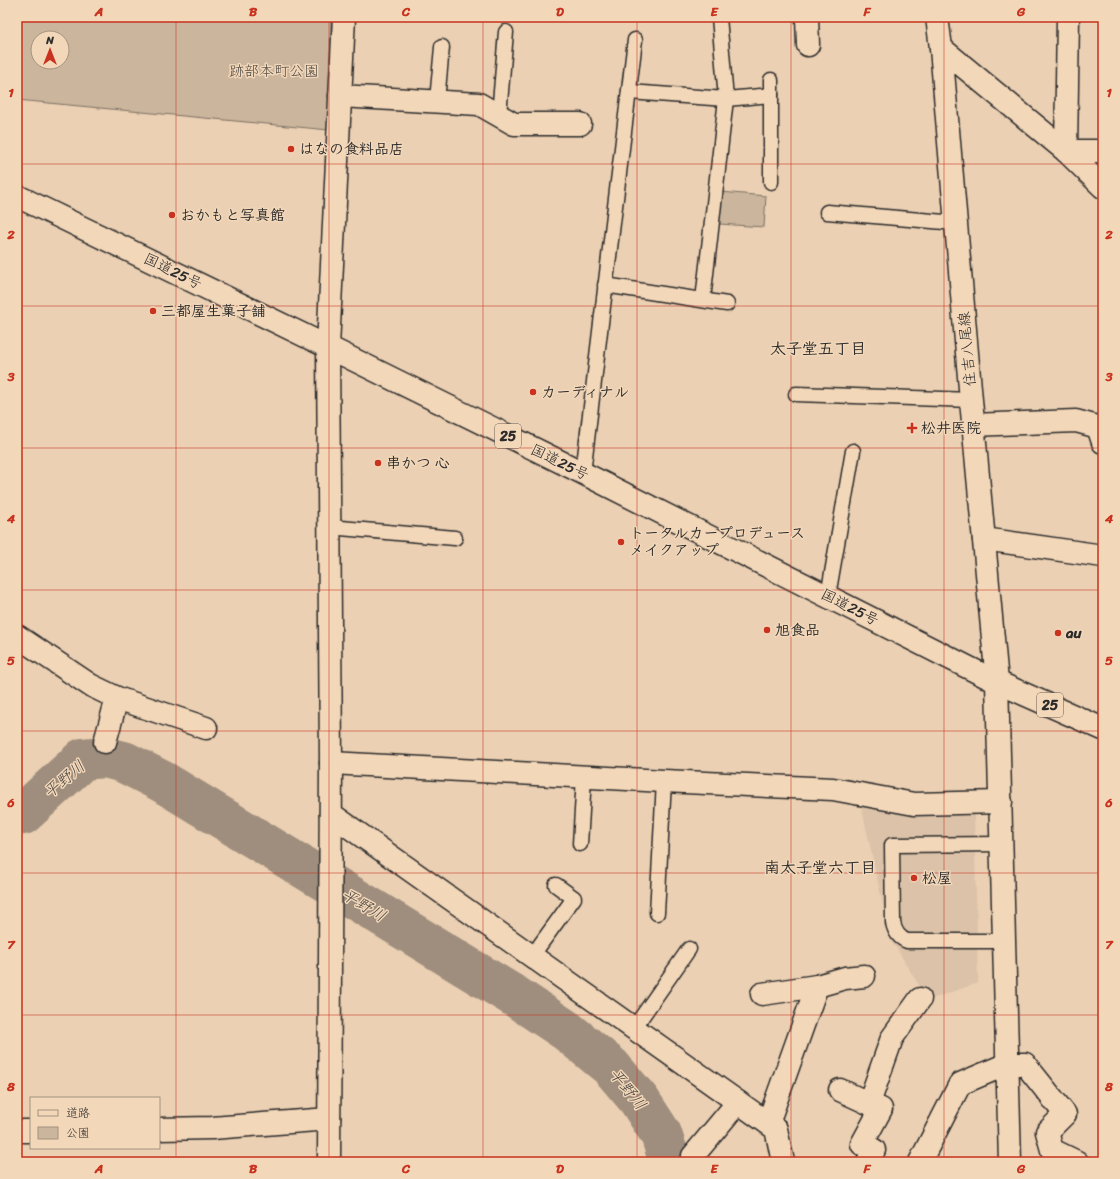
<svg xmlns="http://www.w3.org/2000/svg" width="1120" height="1179" font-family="Sriracha,'Klee One',sans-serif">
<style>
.built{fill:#dbc2a8}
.green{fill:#cbb59c;stroke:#7b7064;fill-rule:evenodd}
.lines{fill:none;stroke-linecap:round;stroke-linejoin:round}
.river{stroke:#9f8e7d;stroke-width:42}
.service-casing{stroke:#2b2b2b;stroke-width:17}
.minor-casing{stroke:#2b2b2b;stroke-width:25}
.tertiary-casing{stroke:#2b2b2b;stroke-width:25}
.secondary-casing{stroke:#2b2b2b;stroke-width:25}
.trunk-casing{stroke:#2b2b2b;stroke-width:25}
.service{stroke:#f3d7b9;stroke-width:14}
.minor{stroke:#f3d7b9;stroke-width:22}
.tertiary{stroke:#f3d7b9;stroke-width:22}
.secondary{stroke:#f3d7b9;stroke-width:22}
.trunk{stroke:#f3d7b9;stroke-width:22}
.grid{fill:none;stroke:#c8321e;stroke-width:1;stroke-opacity:0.55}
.poi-dot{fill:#c8321e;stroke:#f3d7b9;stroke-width:1.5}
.labels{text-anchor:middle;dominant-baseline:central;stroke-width:3;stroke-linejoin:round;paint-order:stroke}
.shield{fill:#f3d7b9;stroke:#675f56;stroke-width:1}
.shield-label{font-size:14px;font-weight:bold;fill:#2b2b2b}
.park-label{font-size:15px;fill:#4b4742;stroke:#f3d7b9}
.poi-label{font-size:15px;font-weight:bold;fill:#2b2b2b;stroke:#f3d7b9;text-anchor:start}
.street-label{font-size:15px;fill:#2b2b2b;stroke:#f3d7b9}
.neighbourhood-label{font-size:16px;font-weight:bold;fill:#2b2b2b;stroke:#f3d7b9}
.water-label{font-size:16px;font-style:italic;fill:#484440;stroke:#f3d7b9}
.neatline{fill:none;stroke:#c8321e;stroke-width:1.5}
.grid-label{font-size:13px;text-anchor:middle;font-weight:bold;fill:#c8321e}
</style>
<rect width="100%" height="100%" fill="#ebd0b3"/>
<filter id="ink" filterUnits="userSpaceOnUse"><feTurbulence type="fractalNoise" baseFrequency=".025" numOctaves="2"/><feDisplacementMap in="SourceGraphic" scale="8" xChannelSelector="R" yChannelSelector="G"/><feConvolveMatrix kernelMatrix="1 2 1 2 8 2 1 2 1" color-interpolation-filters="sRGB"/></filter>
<g filter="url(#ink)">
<path class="built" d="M860 800 974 810 978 983 931 999 926 997 897 949 891 942Z"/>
<g class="green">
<path d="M17 17 331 18 329 130 17 100ZM38 38H62V62H38Z"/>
<path d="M721 192 766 196 764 227 719 224Z"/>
</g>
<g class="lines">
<path class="river" d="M17 815 23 814 83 759 104 757 124 762 163 782 516 997 567 1031 611 1067 639 1100 661 1134 670 1162"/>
<g class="service-casing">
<g id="service">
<path d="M629 92 726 99 771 95"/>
<path d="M437 101 442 47"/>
<path d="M499 115 506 32"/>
<path d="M771 182V80"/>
<path d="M827 212 956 223"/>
<path d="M605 285 727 304"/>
<path d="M703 300 726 99 719 17"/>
<path d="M796 394 971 400"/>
<path d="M583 473 635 40"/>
<path d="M329 527 455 538"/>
<path d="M828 596 853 451"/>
<path d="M580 844 584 777"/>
<path d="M1002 844 892 845 893 923C895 932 899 938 907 941H1004"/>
<path d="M657 913 664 781"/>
<path d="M532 956 574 898 556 885"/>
<path d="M634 1028 689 949"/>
</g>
</g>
<g class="minor-casing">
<g id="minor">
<path d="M807 17 808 45"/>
<path d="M941 48 1066 151 1103 187"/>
<path d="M340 96 479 104 514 124H580"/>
<path d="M1066 151 1068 17"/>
<path d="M1066 151H1103"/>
<path d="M973 425 1076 421 1098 427 1103 442"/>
<path d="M984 539 1103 556"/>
<path d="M17 636 90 685 117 698 206 728"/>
<path d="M105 742 117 698"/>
<path d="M331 763 664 781 833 789 914 804 1001 802"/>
<path d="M331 814 776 1129 783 1162"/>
<path d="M762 994 817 986 845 978 864 976"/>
<path d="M840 1090 881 1109 862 1144 874 1150 868 1162"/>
<path d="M869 1103 892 1038 920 999"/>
<path d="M768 1123 817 986"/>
<path d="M159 1129 212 1128 329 1119"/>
<path d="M17 1131H31"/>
<path d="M693 1156 738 1102"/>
<path d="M329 1162 331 763 328 347 344 17"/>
<path d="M920 1162 960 1084 1007 1064H1025L1065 1114 1047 1132 1052 1150 1077 1162"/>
</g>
</g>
<g class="tertiary-casing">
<path id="tertiary" d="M997 682C1002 842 1006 1002 1010 1162"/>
</g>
<g class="secondary-casing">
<path id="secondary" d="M937 17 941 48 971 400 997 682"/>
</g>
<g class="trunk-casing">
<path id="trunk" d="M17 196 328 347 573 468 997 682 1103 729"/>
</g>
<use href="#service" class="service"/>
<use href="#minor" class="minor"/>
<use href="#tertiary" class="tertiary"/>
<use href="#secondary" class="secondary"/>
<use href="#trunk" class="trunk"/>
</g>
</g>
<path class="grid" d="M176 17V1162M329 17V1162M483 17V1162M637 17V1162M791 17V1162M944 17V1162M17 164H1103M17 306H1103M17 448H1103M17 590H1103M17 731H1103M17 873H1103M17 1015H1103"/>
<g class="poi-dot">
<circle cx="291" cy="149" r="4"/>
<circle cx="172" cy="215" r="4"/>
<circle cx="153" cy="311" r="4"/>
<circle cx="533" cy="392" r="4"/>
<path d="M910 422h4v4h4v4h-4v4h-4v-4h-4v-4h4z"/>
<circle cx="378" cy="463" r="4"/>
<circle cx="621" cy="542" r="4"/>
<circle cx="767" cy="630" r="4"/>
<circle cx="1058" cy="633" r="4"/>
<circle cx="914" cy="878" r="4"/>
</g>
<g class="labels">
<g class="shield">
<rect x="495" y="424" width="26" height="24" rx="3"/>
<rect x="1037" y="693" width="26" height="24" rx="3"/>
</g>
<g class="shield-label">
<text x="508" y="436">25</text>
<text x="1050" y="705">25</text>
</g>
<g class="park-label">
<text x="274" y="71">跡部本町公園</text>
</g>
<g class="poi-label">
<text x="299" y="149">はなの食料品店</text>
<text x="180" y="215">おかもと写真館</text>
<text x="161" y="311">三都屋生菓子舗</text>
<text x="541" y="392">カーディナル</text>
<text x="921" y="428">松井医院</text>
<text x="386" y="463">串かつ 心</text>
<text x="629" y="533">トータルカープロデュース<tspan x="629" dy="17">メイクアップ</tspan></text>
<text x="775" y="630">旭食品</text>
<text x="1066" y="633">au</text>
<text x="922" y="878">松屋</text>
</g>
<g class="street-label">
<text transform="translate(173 271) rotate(26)">国道25号</text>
<text transform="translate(967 349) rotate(-95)">住吉八尾線</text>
<text transform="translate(560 462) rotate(26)">国道25号</text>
<text transform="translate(850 607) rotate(27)">国道25号</text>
</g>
<g class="neighbourhood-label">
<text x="818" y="348">太子堂五丁目</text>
<text x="820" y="867">南太子堂六丁目</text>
</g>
<g class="water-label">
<text transform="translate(64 779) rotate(-40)">平野川</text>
<text transform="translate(364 905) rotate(31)">平野川</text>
<text transform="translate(628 1089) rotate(51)">平野川</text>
</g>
</g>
<rect width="1120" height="1179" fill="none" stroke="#f3d7b9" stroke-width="44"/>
<rect x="30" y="1097" width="130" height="52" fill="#f3d7b9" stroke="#a39280"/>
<rect x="38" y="1110" width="20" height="6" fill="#f3d7b9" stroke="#a39280"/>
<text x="66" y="1117" font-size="12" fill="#2b2b2b">道路</text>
<rect x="38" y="1127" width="20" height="12" fill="#cbb59c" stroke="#a39280"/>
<text x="66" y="1137" font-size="12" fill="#2b2b2b">公園</text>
<g transform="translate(50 50)"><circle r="19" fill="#f3d7b9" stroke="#a39280"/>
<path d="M0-3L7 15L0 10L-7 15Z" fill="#c8321e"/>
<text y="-6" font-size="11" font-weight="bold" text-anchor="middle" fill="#2b2b2b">N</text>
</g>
<rect x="22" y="22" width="1076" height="1135" class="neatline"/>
<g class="grid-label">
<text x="99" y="16">A</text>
<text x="253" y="16">B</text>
<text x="406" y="16">C</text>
<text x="560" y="16">D</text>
<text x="714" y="16">E</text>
<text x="867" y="16">F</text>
<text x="1021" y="16">G</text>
<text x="11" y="97">1</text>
<text x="1109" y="97">1</text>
<text x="11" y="239">2</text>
<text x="1109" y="239">2</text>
<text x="11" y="381">3</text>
<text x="1109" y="381">3</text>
<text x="11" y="523">4</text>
<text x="1109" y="523">4</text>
<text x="11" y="665">5</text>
<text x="1109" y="665">5</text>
<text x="11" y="807">6</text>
<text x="1109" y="807">6</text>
<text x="11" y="949">7</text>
<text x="1109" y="949">7</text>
<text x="11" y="1091">8</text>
<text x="1109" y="1091">8</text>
<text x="99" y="1173">A</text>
<text x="253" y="1173">B</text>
<text x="406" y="1173">C</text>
<text x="560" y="1173">D</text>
<text x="714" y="1173">E</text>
<text x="867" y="1173">F</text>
<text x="1021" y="1173">G</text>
</g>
</svg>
